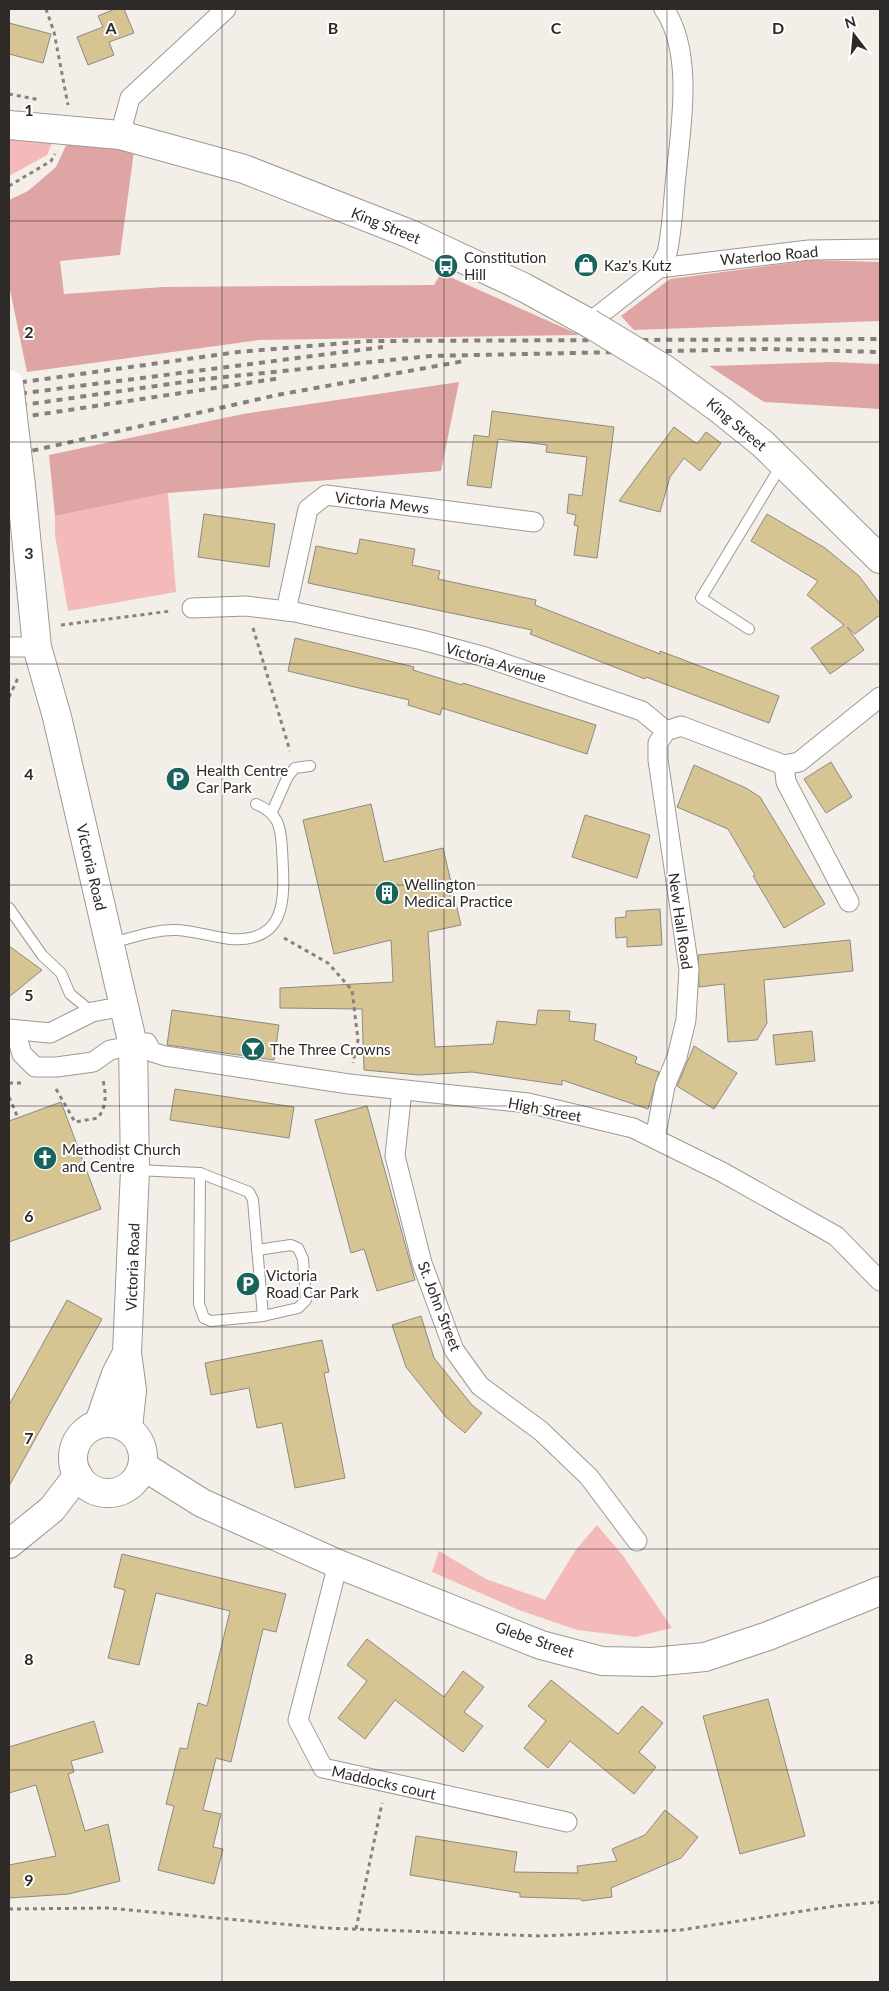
<svg xmlns="http://www.w3.org/2000/svg" width="889" height="1991" font-family="Lato,sans-serif">
<style>
.green{fill:#f4bab9}
.forest{fill:#dea5a4}
.building{fill:#d7c493;stroke:#8c8a83}
.lines{fill:none;stroke-linecap:round;stroke-linejoin:round}
.lane-casing{stroke:#9f9993;stroke-width:12}
.street-casing{stroke:#9f9993;stroke-width:21}
.secondary-casing{stroke:#9f9993;stroke-width:30}
.path{stroke:#87827f;stroke-width:3;stroke-dasharray:4 4;stroke-linecap:butt}
.lane{stroke:#fff;stroke-width:10}
.street{stroke:#fff;stroke-width:19}
.secondary{stroke:#fff;stroke-width:28}
.rail{stroke:#84807c;stroke-width:4;stroke-dasharray:6 6;stroke-linecap:butt}
.secondary-bridge-casing{stroke:#9f9993;stroke-width:30;stroke-linecap:butt}
.secondary-bridge{stroke:#fff;stroke-width:28}
.grid{fill:none;stroke:#2d2a28;stroke-width:1;stroke-opacity:0.55}
.labels{text-anchor:middle;dominant-baseline:central;stroke-width:4;stroke-linejoin:round;paint-order:stroke}
.street-label{font-size:15px;fill:#2d2a28;stroke:#fff}
.poi-label{font-size:15px;fill:#2d2a28;stroke:#fff;text-anchor:start}
.grid-label{font-size:16px;text-anchor:middle;font-weight:bold;fill:#2d2a28;stroke:#fff;stroke-width:4;stroke-linejoin:round;paint-order:stroke}
</style>
<rect width="100%" height="100%" fill="#f4eee8"/>
<g class="green">
<path d="M31 134 54 139 47 155 9 176V139Z"/>
<path d="M168 493 176 592 68 611 55 535V516Z"/>
<path d="M597 1525 624 1557 672 1628 635 1637 577 1630 519 1610 432 1572 439 1551 486 1579 545 1600 575 1551Z"/>
</g>
<g class="forest">
<path d="M69 139 134 151 120 255 60 261 64 294 163 287 434 285 441 273 580 335 259 340 27 372 9 285V200L28 191 56 167Z"/>
<path d="M812 260 880 262V321L634 330 621 316 670 279Z"/>
<path d="M832 362 880 364V409L764 402 709 366Z"/>
<path d="M459 382 441 471 168 493 55 516 49 455 243 414Z"/>
</g>
<g class="building">
<path d="M115 9H124L134 33 109 42 114 55 88 65 77 37 103 27 98 16Z"/>
<path d="M9 23 51 34 43 63 9 54Z"/>
<path d="M492 411 614 427 597 558 574 555 578 526 574 525 576 515 567 513 569 494 582 496 587 457 546 452 547 445 498 439 491 488 467 485 474 435 489 437Z"/>
<path d="M674 427 697 444 706 432 721 443 700 471 684 458 670 477 660 512 619 501Z"/>
<path d="M204 514 275 524 269 567 198 557Z"/>
<path d="M767 514 825 548 859 576 880 604V615L855 634 847 627 864 650 830 674 811 648 844 625 807 595 818 581 751 541Z"/>
<path d="M360 539 415 549 412 565 440 571 438 579 536 600 535 605 660 654V651L779 696 769 723 646 677 645 679 530 634 532 630 308 583 316 546 357 554Z"/>
<path d="M295 638 414 667 413 670 462 685 463 683 596 725 587 754 442 708 440 715 408 705 409 700 288 671Z"/>
<path d="M831 762 852 797 826 813 804 779Z"/>
<path d="M694 765 746 788 760 797 825 904 784 928 753 876 755 875 728 829 677 807Z"/>
<path d="M371 804 384 862 443 848 461 925 428 932 435 1047 493 1044 497 1021 536 1025 538 1010 570 1011 569 1021 596 1024 594 1040 637 1057 635 1063 659 1072 648 1109 562 1080V1085L472 1072 419 1075 364 1070 362 1009 280 1008V988L393 982 391 940 334 954 303 820Z"/>
<path d="M585 815 650 835 637 878 572 857Z"/>
<path d="M660 909 662 945 627 947V937L616 938 615 918 626 917V911Z"/>
<path d="M850 940 853 971 764 980 767 1023 757 1040 728 1042 724 984 699 987 698 955Z"/>
<path d="M9 946 42 970 9 997Z"/>
<path d="M172 1010 279 1025 274 1060 167 1045Z"/>
<path d="M812 1031 815 1061 776 1065 773 1035Z"/>
<path d="M694 1046 737 1073 714 1109 677 1086Z"/>
<path d="M175 1089 294 1107 289 1138 170 1120Z"/>
<path d="M61 1102 101 1209 9 1242V1121Z"/>
<path d="M367 1106 415 1280 377 1291 364 1249 351 1253 315 1120Z"/>
<path d="M67 1300 102 1319 9 1486V1405Z"/>
<path d="M421 1316 434 1358 472 1405 482 1413 465 1433 446 1417 406 1367 392 1325Z"/>
<path d="M322 1340 329 1372 324 1373 345 1478 295 1488 282 1423 257 1428 249 1388 211 1395 205 1363Z"/>
<path d="M122 1554 286 1594 276 1632 263 1629 231 1762 216 1758 203 1810 221 1814 213 1847 223 1849 214 1884 158 1870 174 1806 166 1804 180 1748 187 1749 198 1703 207 1706 230 1611 156 1593 139 1665 108 1658 125 1590 114 1587Z"/>
<path d="M367 1639 444 1697 463 1671 484 1687 464 1712 483 1726 463 1752 395 1700 365 1739 338 1718 367 1681 347 1665Z"/>
<path d="M551 1680 618 1734 642 1706 663 1723 639 1752 656 1767 634 1794 570 1741 548 1768 524 1748 546 1721 528 1706Z"/>
<path d="M768 1699 805 1836 740 1854 703 1716Z"/>
<path d="M94 1721 103 1752 71 1761 74 1772 68 1774 85 1831 108 1824 120 1881 69 1894 9 1898V1865L56 1856 36 1785 9 1793V1747Z"/>
<path d="M665 1810 698 1837 681 1858 611 1888 612 1897 582 1901 581 1899 520 1897V1893L410 1875 416 1836 517 1852 514 1872 578 1873 577 1866 617 1861 612 1849 645 1835Z"/>
</g>
<g class="lines">
<g class="lane-casing">
<g id="lane">
<path d="M749 629 701 598 782 464"/>
<path d="M272 812 288 776 295 768 310 766"/>
<path d="M9 908 42 955 61 973 70 994 92 1012"/>
<path d="M111 943C132 938 155 929 177 930 195 931 212 937 230 939 291 943 284 892 282 849 281 826 278 813 256 804"/>
<path d="M136 1170 200 1173 249 1192 253 1200 263 1316"/>
<path d="M200 1173 199 1304 204 1318 211 1321 263 1316 298 1308 306 1300 303 1259 298 1248 291 1245 257 1250"/>
</g>
</g>
<g class="street-casing">
<g id="street">
<path d="M120 135 130 98 226 9"/>
<path d="M659 268 809 250 880 249"/>
<path d="M589 323 659 268 667 253C672 231 673 207 675 185 680 133 695 54 664 9"/>
<path d="M192 608 246 606 295 612 422 640 485 657 642 711 666 731"/>
<path d="M286 611 308 509 326 495 534 522"/>
<path d="M9 647H37"/>
<path d="M666 731 681 726 784 765 799 762 880 697"/>
<path d="M784 765 786 782 849 902"/>
<path d="M9 1029 50 1033 92 1012 125 1006"/>
<path d="M15 1031 22 1054 35 1067H57L93 1062 110 1050 147 1043 152 1052 165 1056 349 1084 528 1103 633 1128 722 1172 836 1236 880 1281"/>
<path d="M402 1090 395 1156 422 1263 454 1350 480 1386 541 1431 589 1477 637 1541"/>
<path d="M655 1139 665 1086 677 1057 686 1020 689 969 658 760V743L666 731"/>
<path d="M338 1564 298 1720 323 1768 567 1822"/>
</g>
</g>
<g class="secondary-casing">
<g id="secondary">
<path d="M9 125 120 135 244 169 410 234 523 287 589 323"/>
<path d="M722 411 763 444 880 559"/>
<path d="M21 486 37 647 57 717 133 1045 135 1170 127 1353 132 1390 128 1428"/>
<circle cx="108" cy="1458" r="35"/>
<path d="M99 1423 116 1374 127 1353"/>
<path d="M143 1466 202 1503 338 1564 541 1645 602 1661 652 1662 705 1657 768 1636 880 1591"/>
<path d="M9 1544 52 1509 78 1475"/>
</g>
</g>
<g class="path">
<path d="M46 9 54 32 68 105"/>
<path d="M9 94 40 100"/>
<path d="M9 186 51 161 55 154"/>
<path d="M61 625 171 611"/>
<path d="M253 628 290 751"/>
<path d="M9 697 18 678"/>
<path d="M284 938 328 963 352 990 358 1040 353 1063"/>
<path d="M9 1083H21"/>
<path d="M56 1089 75 1122 98 1118C107 1105 106 1095 103 1080"/>
<path d="M9 1097 18 1118"/>
<path d="M9 1909 108 1908 325 1928 540 1936 681 1930 835 1906 880 1902"/>
<path d="M356 1929 382 1803"/>
</g>
<use href="#lane" class="lane"/>
<use href="#street" class="street"/>
<use href="#secondary" class="secondary"/>
<g class="rail">
<path d="M9 384 238 352 369 341 880 339"/>
<path d="M9 395 383 347"/>
<path d="M9 407 205 379 430 356 766 349 880 352"/>
<path d="M9 419 281 378"/>
<path d="M9 456 277 395 464 361"/>
</g>
<g class="secondary-bridge-casing">
<g id="secondary-bridge">
<path d="M589 323 666 370 722 411"/>
<path d="M9 384 21 486"/>
</g>
</g>
<use href="#secondary-bridge" class="secondary-bridge"/>
</g>
<path class="grid" d="M222 9V1982M444 9V1982M667 9V1982M9 221H880M9 442H880M9 664H880M9 885H880M9 1106H880M9 1327H880M9 1549H880M9 1770H880"/>
<defs>
<g id="shop-disc" transform="scale(1.25)"><circle r="9.5" fill="#18635b" stroke="#fff"/><path d="M-5-2.5h2.3a2.7 3.5 0 0 1 5.4 0H5L5.5 6h-11ZM-1.5-2.5h3a1.5 2.3 0 0 0-3 0Z" fill="#fff"/></g>
<g id="bus-disc" transform="scale(1.25)"><circle r="9.5" fill="#18635b" stroke="#fff"/><path d="M-5-6H5V4H4V6H2V4H-2V6H-4V4H-5ZM-3.5-4V0h7V-4ZM-3.5 1.2v1.5H-2V1.2ZM2 1.2v1.5H3.5V1.2Z" fill="#fff"/></g>
<g id="parking-disc" transform="scale(1.25)"><circle r="9.5" fill="#18635b" stroke="#fff"/><path d="M-3.5-5.5H1a3.5 3.5 0 0 1 0 7H-1V5.5H-3.5ZM-1-3.4V-.6H.8a1.4 1.4 0 0 0 0-2.8Z" fill="#fff"/></g>
<g id="building-disc" transform="scale(1.25)"><circle r="9.5" fill="#18635b" stroke="#fff"/><path d="M-4-6H4V6H1V3H-1V6H-4ZM-2.5-4.3h1.7v1.8h-1.7ZM.8-4.3h1.7v1.8H.8ZM-2.5-1h1.7V.8h-1.7ZM.8-1h1.7V.8H.8Z" fill="#fff"/></g>
<g id="bar-disc" transform="scale(1.25)"><circle r="9.5" fill="#18635b" stroke="#fff"/><path d="M-6-5H6L.8 .8V4.5H3.5V6h-7V4.5H-.8V.8Z" fill="#fff"/></g>
<g id="church-disc" transform="scale(1.25)"><circle r="9.5" fill="#18635b" stroke="#fff"/><path d="M-1.2-6h2.4v3.5h3.3v2.4h-3.3V6h-2.4V-.1h-3.3v-2.4h3.3Z" fill="#fff"/></g>
</defs>
<g fill-rule="evenodd">
<use href="#shop-disc" x="586" y="265"/>
<use href="#bus-disc" x="446" y="266"/>
<use href="#parking-disc" x="178" y="779"/>
<use href="#building-disc" x="387" y="893"/>
<use href="#bar-disc" x="253" y="1049"/>
<use href="#church-disc" x="45" y="1158"/>
<use href="#parking-disc" x="248" y="1284"/>
</g>
<g class="labels">
<g class="street-label">
<text transform="translate(386 225) rotate(22)">King Street</text>
<text transform="translate(769 255) rotate(-5)">Waterloo Road</text>
<text transform="translate(737 424) rotate(40)">King Street</text>
<text transform="translate(382 502) rotate(7)">Victoria Mews</text>
<text transform="translate(496 662) rotate(17)">Victoria Avenue</text>
<text transform="translate(92 867) rotate(77)">Victoria Road</text>
<text transform="translate(681 921) rotate(82)">New Hall Road</text>
<text transform="translate(545 1109) rotate(11)">High Street</text>
<text transform="translate(132 1267) rotate(-88)">Victoria Road</text>
<text transform="translate(440 1306) rotate(69)">St. John Street</text>
<text transform="translate(535 1639) rotate(19)">Glebe Street</text>
<text transform="translate(384 1782) rotate(13)">Maddocks court</text>
</g>
<g class="poi-label">
<text x="464" y="257">Constitution<tspan x="464" dy="17">Hill</tspan></text>
<text x="604" y="265">Kaz's Kutz</text>
<text x="196" y="770">Health Centre<tspan x="196" dy="17">Car Park</tspan></text>
<text x="404" y="884">Wellington<tspan x="404" dy="17">Medical Practice</tspan></text>
<text x="270" y="1049">The Three Crowns</text>
<text x="62" y="1149">Methodist Church<tspan x="62" dy="17">and Centre</tspan></text>
<text x="266" y="1275">Victoria<tspan x="266" dy="17">Road Car Park</tspan></text>
</g>
</g>
<g class="grid-label">
<text x="111" y="34">A</text>
<text x="333" y="34">B</text>
<text x="556" y="34">C</text>
<text x="778" y="34">D</text>
<text x="29" y="116">1</text>
<text x="29" y="338">2</text>
<text x="29" y="559">3</text>
<text x="29" y="780">4</text>
<text x="29" y="1001">5</text>
<text x="29" y="1222">6</text>
<text x="29" y="1444">7</text>
<text x="29" y="1665">8</text>
<text x="29" y="1886">9</text>
</g>
<rect width="889" height="1991" fill="none" stroke="#2d2a28" stroke-width="20"/>
<g transform="translate(854 35) rotate(344)" stroke="#ffffff" stroke-width="4" paint-order="stroke">
<path d="M0-4L9 19L0 12L-9 19Z" fill="#2d2a28"/>
<text y="-8" font-size="14" font-weight="bold" text-anchor="middle" fill="#2d2a28">N</text>
</g>
</svg>
